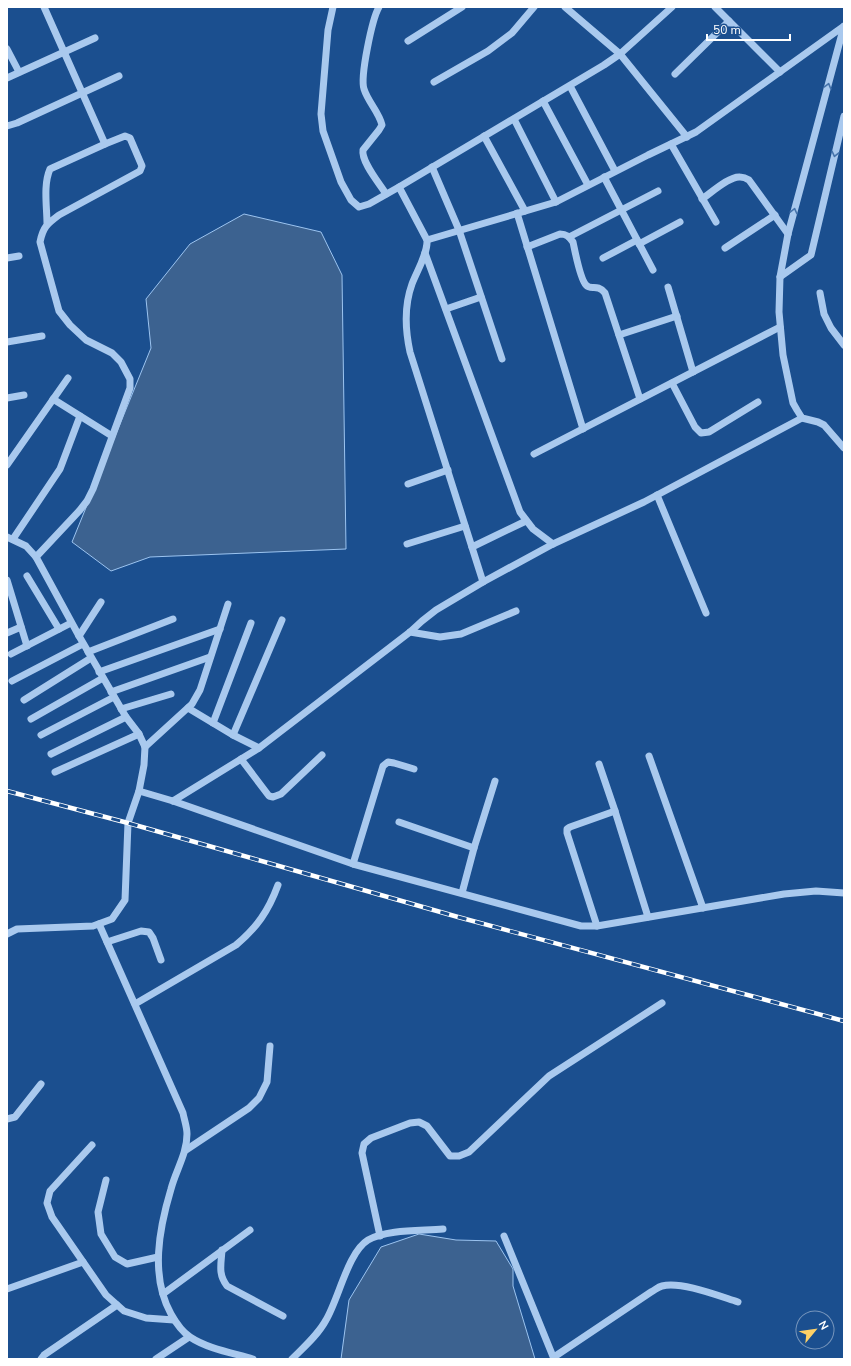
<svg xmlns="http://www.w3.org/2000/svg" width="851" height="1366" font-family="'Nunito Sans',sans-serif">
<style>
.water{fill:#3c6290;stroke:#9cc4f0}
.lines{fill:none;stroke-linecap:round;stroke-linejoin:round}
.minor{stroke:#a9c9ee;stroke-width:7}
.rail-casing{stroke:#fff;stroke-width:4.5}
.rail{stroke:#1b4f8f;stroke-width:3;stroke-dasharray:9;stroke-linecap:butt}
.oneway{stroke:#4674ac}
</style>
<rect width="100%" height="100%" fill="#1b4f8f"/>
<g class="water">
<path d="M244 214 321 232 342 275 346 549 150 557 111 571 72 542 151 348 146 299 190 244Z"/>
<path d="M419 1234 456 1240 496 1241 513 1269V1286L535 1359H341L349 1300 381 1247Z"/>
</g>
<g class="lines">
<g class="minor">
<path d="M44 7 105 144"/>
<path d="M333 7 328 30 321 114 323 131 341 182 351 200 359 207 369 204 399 187 604 65 620 54 672 7"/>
<path d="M379 7C372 19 360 77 364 89 368 102 379 112 382 125L379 130 363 150C361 162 380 184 386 194"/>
<path d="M565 7 620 54 687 137"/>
<path d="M715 7 780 72"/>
<path d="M844 26 788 234 780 277 779 312 783 355 793 403 797 410 802 418 818 422 824 425 844 448"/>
<path d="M408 41 462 7"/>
<path d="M7 49 19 72"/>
<path d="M675 74 729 21"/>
<path d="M7 78 95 38"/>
<path d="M434 82 488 51 512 33 534 7"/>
<path d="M570 86 615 171"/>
<path d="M543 101 588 185"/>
<path d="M514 119 556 202"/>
<path d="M7 126 17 123 119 76"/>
<path d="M484 136 525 211"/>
<path d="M671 144 716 222"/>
<path d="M432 167 459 230 502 359"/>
<path d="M604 177 653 270"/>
<path d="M399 187 427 240C428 253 417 271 412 284 404 306 405 329 410 352L483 582"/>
<path d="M702 199C711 193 729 176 740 177 743 177 746 178 749 180L788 234"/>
<path d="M517 213 583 429"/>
<path d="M569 237 658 191"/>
<path d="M427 240 556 202 648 155 696 132 844 26"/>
<path d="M639 244 680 222"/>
<path d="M527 247 560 234C567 234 569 237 573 242 575 251 580 279 586 285 591 291 597 283 605 293L640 399"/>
<path d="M725 248 775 215"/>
<path d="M425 253 520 512 533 529 553 544"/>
<path d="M7 258 19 256"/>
<path d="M603 258 637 240"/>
<path d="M780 277 811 255 844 116"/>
<path d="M668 287 693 372"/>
<path d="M820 293 824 314 831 328 844 345"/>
<path d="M446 309 481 297"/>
<path d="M619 335 677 316"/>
<path d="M7 342 42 336"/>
<path d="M672 383 695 427 701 433 709 432 758 402"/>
<path d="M7 398 24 395"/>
<path d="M53 399 112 436"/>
<path d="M534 454 780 327"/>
<path d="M7 465 68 378"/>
<path d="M408 484 448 470"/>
<path d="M657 495 706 613"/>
<path d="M7 537 26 546 36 557 79 636 126 717 139 734 145 747 144 765 139 791 128 823 125 900 112 919 93 926 17 929 7 934"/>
<path d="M13 539 60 469 80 416"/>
<path d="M407 544 465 526"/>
<path d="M472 547 526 521"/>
<path d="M36 557 80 510 87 501 93 489 130 388V379L121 362 112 353 86 340 70 325 59 311 40 242C43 227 47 224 59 215L140 171 142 166 130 138 125 136 105 144 50 169C43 185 47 207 47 224"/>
<path d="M27 576 59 629"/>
<path d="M7 580 27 646"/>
<path d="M410 632 440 637 461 634 516 611"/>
<path d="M7 633 21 627"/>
<path d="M79 636 101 602"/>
<path d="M88 652 173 619"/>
<path d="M11 654 71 623"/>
<path d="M99 672 220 629"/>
<path d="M12 681 83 644"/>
<path d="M111 692 210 657"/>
<path d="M24 700 91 658"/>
<path d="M188 708 233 735 259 748"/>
<path d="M121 709 171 694"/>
<path d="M31 719 103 678"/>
<path d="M213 723 251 623"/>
<path d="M41 735 114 697"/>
<path d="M233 735 282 620"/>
<path d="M145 747 192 704 200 690 228 604"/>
<path d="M51 754 126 717"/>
<path d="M649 756 703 908"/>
<path d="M241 759 269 796 273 797 281 794 322 755"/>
<path d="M599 764 615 811 648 917"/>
<path d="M55 772 139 734"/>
<path d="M139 791 173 801 353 864 581 926H597L784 894 816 891 844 893"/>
<path d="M173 801 259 748 410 632 422 621 436 610 483 582 553 544 644 502 802 418"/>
<path d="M399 822 474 848"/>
<path d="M353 864 383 766 388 762 394 763 414 769"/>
<path d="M462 893 474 848 495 781"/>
<path d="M99 924 183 1113C184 1119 187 1127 187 1134 187 1154 176 1170 171 1189 159 1229 150 1276 171 1314 176 1323 181 1331 190 1337 208 1349 233 1353 253 1359"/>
<path d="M597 926 567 833V829L570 827 615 811"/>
<path d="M107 942 141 931 149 932 153 938 161 960"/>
<path d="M135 1004 236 945C257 927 268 912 278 885"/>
<path d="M7 1119 15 1117 41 1084"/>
<path d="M92 1145 50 1191 47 1203 52 1217 106 1295 124 1311 146 1318 174 1320"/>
<path d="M186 1150 249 1108 259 1098 267 1082 270 1046"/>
<path d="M106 1180 98 1212 101 1234 115 1257 127 1264 158 1257"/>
<path d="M380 1236 362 1153 364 1144 371 1138 410 1123 419 1122 427 1126 450 1156H459L469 1152 549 1076 662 1003"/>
<path d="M504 1236 554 1359"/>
<path d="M222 1250C221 1265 218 1274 227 1286L283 1316"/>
<path d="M7 1289 83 1262"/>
<path d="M163 1294 250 1230"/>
<path d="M554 1357 651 1292C655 1290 658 1287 662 1286 681 1281 719 1296 738 1302"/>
<path d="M41 1359 44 1355 117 1305"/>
<path d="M156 1359 189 1337"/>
<path d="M292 1359C304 1347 318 1335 326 1320 339 1298 348 1252 368 1240 387 1229 422 1231 443 1229"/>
</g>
<g class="rail-casing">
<path id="rail" d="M7 791 128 823 458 917 844 1021"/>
</g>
<use href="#rail" class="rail"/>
</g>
<defs><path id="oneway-chevron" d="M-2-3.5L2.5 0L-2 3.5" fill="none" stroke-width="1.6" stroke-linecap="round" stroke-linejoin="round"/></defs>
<g class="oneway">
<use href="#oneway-chevron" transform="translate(828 86) rotate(-75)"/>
<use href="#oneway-chevron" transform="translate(835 154) rotate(103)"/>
<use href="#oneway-chevron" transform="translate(794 211) rotate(-76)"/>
</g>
<rect width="851" height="1366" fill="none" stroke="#ffffff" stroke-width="16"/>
<g transform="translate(815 1330) rotate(61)"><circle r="19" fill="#1b4f8f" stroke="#7695bc"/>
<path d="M0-3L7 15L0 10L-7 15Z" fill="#ffd166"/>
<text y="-6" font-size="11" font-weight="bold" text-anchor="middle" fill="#ffffff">N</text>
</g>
<path d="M707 34v6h83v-6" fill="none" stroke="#ffffff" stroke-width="2"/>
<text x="713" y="34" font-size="12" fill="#ffffff" stroke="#1b4f8f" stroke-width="3" paint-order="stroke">50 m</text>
</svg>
